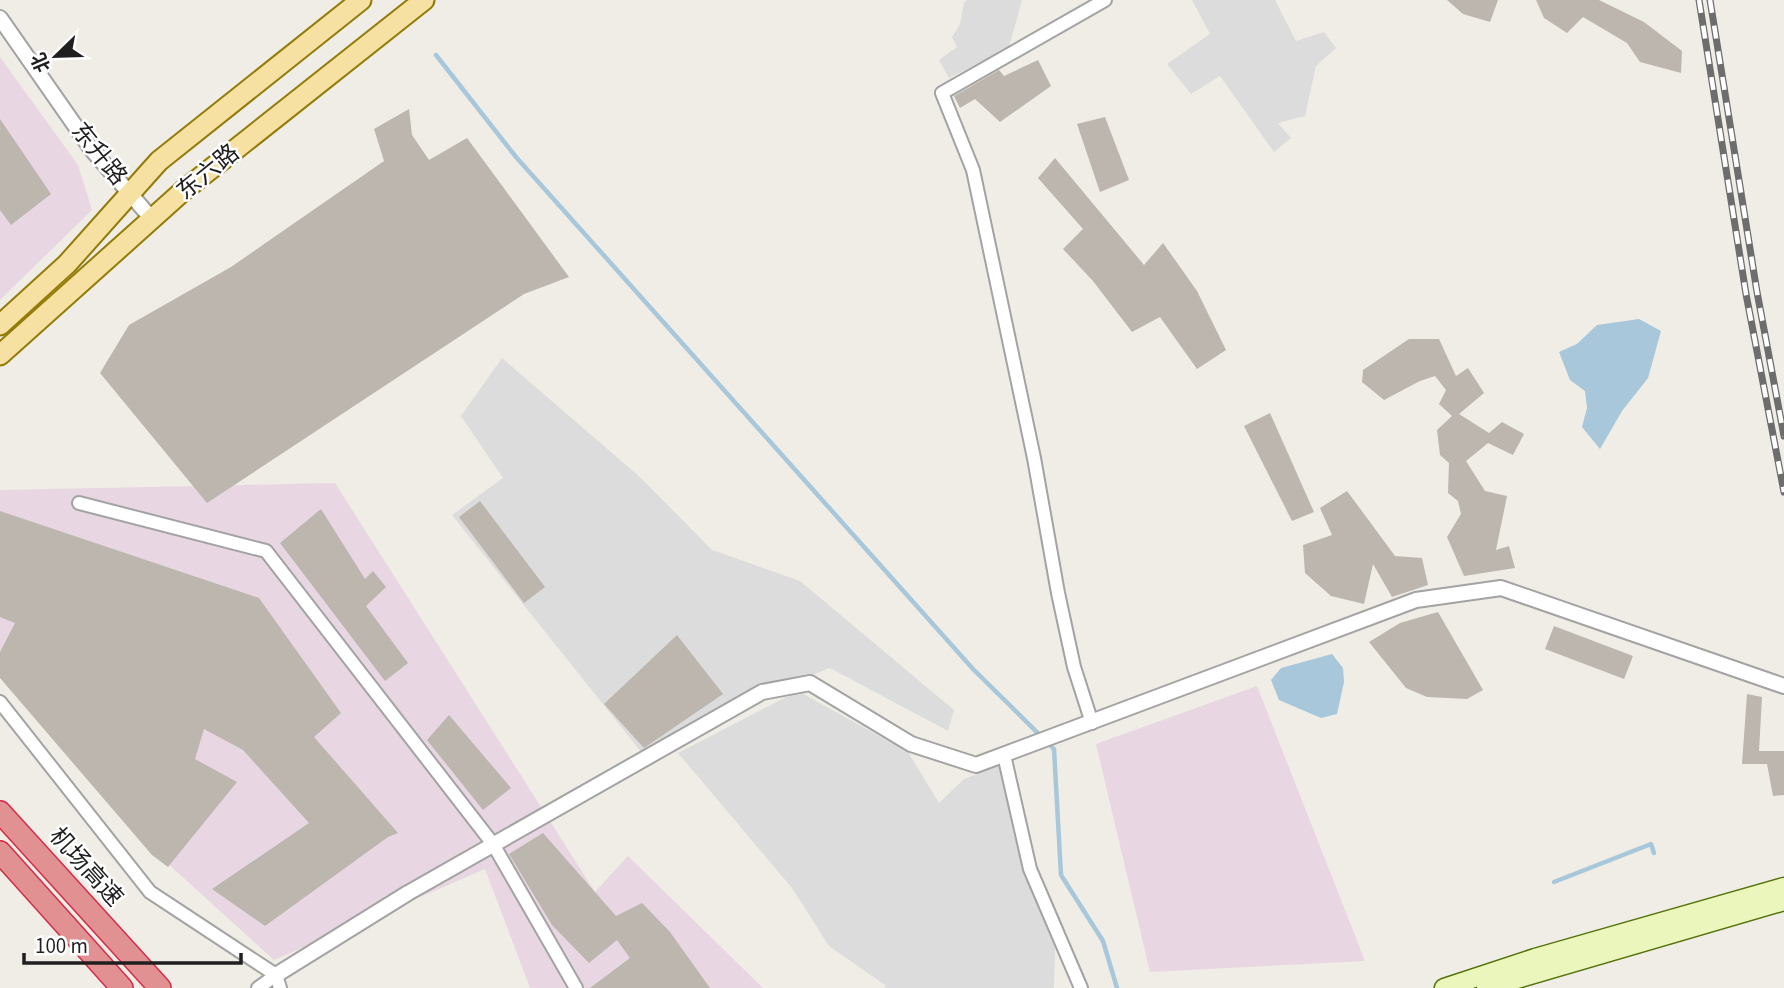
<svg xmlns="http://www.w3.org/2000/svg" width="1784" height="988" font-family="'Source Sans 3','Noto Sans SC',sans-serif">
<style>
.residential{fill:#dddcdc}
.industrial{fill:#e8d7e2}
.water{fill:#a8c7da}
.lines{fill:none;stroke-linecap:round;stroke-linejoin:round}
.stream{stroke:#a8c7da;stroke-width:4.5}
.building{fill:#bcb6af}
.minor-casing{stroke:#a3a3a3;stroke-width:16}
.tertiary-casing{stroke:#a3a3a3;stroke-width:18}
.secondary-casing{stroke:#55710a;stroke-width:21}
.primary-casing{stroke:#927b07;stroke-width:23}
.motorway-casing{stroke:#d22d4a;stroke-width:24}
.minor{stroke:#fff;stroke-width:12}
.tertiary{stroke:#fff;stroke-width:14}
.secondary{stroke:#eaf6bc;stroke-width:18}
.primary{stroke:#f7e1a2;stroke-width:19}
.motorway{stroke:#e29192;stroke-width:21}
.rail-casing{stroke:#6d6d6d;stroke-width:7}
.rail{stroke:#fff;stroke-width:4.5;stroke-dasharray:13;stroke-linecap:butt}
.labels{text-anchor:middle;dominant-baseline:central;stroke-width:5;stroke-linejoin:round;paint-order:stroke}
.street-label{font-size:24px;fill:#1f1f1f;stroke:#fff}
</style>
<rect width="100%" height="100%" fill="#efede5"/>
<g class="residential">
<path d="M967 0H1022L1009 47 949 78 939 60 957 47 952 37 960 24 964 3Z"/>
<path d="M1192 0H1275L1296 41 1324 32 1336 48 1316 66 1305 116 1278 123 1291 138 1274 152 1220 76 1191 94 1167 64 1210 34Z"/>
<path d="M502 358 641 478 712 550 800 581 954 710 948 731 830 668 748 700 642 753 452 515 503 478 461 416Z"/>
<path d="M798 691 908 752 939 803 964 779 999 766 1021 857 1055 948 1054 988H885V985L829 946 792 888 678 753Z"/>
</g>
<g class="industrial">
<path d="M0 57 78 165 92 210 0 300Z"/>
<path d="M335 483 595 892 628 856 763 988H530L485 869 274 960 166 862 0 651V490Z"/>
<path d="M1257 686 1365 961 1150 972 1096 744Z"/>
</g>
<g class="water">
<path d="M1639 319 1661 331 1648 378 1622 411 1600 449 1582 427 1587 408 1585 391 1570 380 1559 352 1577 344 1597 325Z"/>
<path d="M1332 654 1343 668 1344 682 1337 714 1321 718 1279 700 1271 680 1281 668Z"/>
</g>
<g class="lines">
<g class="stream">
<path d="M436 55 516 157 973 669 1054 749 1061 875 1103 941 1117 988"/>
<path d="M1554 882 1651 844 1654 853"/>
</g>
</g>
<g class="building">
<path d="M1447 0H1498L1490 22 1463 14Z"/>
<path d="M1536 0H1599L1644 22 1682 51 1681 73 1640 62 1627 43 1583 17 1567 33 1544 18Z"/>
<path d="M1038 60 1051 86 1000 122 975 99 960 108 954 96 999 70 1004 76Z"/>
<path d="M409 109 412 135 429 160 467 138 569 277 524 294 207 503 100 373 129 325 231 267 384 161 374 129Z"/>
<path d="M1105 117 1129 180 1100 192 1077 124Z"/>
<path d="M0 119 51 194 11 225 0 210Z"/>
<path d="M1055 158 1144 265 1163 243 1197 291 1226 350 1197 369 1160 317 1132 332 1093 281 1063 249 1083 229 1038 178Z"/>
<path d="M1409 339H1439L1456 376 1468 368 1484 393 1459 414 1489 433 1502 422 1524 434 1513 455 1488 443 1466 461 1485 491 1507 496 1496 550 1509 546 1515 568 1464 576 1447 537 1461 514 1458 501 1448 493 1449 463 1440 455 1437 430 1452 416 1439 404 1446 390 1435 376 1420 381 1384 400 1362 382 1363 370Z"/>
<path d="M1270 413 1314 512 1292 521 1244 426Z"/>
<path d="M1347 491 1395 556 1422 558 1428 585 1392 597 1373 564 1364 604 1331 596 1305 573 1303 545 1332 535 1320 508Z"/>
<path d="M480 501 545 587 524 603 459 517Z"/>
<path d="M321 509 365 579 373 571 386 587 366 606 408 663 385 681 280 543Z"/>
<path d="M0 511 259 598 341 713 314 737 398 833 388 837 265 926 212 889 309 823 243 750 204 729 195 759 237 782 168 867 152 855 0 678V652L15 623 0 617Z"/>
<path d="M1438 612 1483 690 1467 699 1427 697 1406 688 1369 642 1400 623Z"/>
<path d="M1554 626 1633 656 1624 679 1545 649Z"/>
<path d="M677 635 723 694 644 748 604 704Z"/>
<path d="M1747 694 1762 697 1759 751H1784V795L1773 796 1767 764H1742Z"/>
<path d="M449 715 511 788 483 810 427 740Z"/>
<path d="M543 833 616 916 642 903 670 932 710 988H590L630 958 617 940 589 963 552 925 509 854Z"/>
</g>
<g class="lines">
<g class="minor-casing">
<g id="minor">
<path d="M79 503 266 551 493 844 576 988"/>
<path d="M0 702 150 892 276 975"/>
<path d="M1092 723 1074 667 1058 593 1034 458 973 170 942 93 1105 0"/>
<path d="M1004 755 1030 869 1081 988"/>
<path d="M258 988 276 975 280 988"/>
</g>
</g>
<g class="tertiary-casing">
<g id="tertiary">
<path d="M0 18 92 150 152 219"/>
<path d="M276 975 408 893 762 692 810 683 911 744 976 765 1416 600 1501 588 1784 686"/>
</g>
</g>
<g class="secondary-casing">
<g id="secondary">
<path d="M1444 988 1535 958 1784 887"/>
<path d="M1486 988 1784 901"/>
</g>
</g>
<g class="primary-casing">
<g id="primary">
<path d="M0 325 67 264 159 161 361 0"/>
<path d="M0 355 183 191 424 0"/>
</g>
</g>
<g class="motorway-casing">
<g id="motorway">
<path d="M0 812 160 988"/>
<path d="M0 852 122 988"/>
</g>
</g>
<use href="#minor" class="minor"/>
<use href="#tertiary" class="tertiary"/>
<use href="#secondary" class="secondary"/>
<use href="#primary" class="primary"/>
<use href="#motorway" class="motorway"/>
<g class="rail-casing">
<g id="rail">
<path d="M1699 0 1746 294 1784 492"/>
<path d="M1710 0 1757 292 1784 436"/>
</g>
</g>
<use href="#rail" class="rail"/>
</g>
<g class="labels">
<g class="street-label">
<text transform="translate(99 154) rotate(51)">东升路</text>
<text transform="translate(208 172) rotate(-39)">东六路</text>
<text transform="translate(86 867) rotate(48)">机场高速</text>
</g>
</g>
<g transform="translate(56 56) rotate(247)" stroke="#ffffff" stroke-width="5" paint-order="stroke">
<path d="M0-5L12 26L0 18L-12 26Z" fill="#1f1f1f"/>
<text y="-10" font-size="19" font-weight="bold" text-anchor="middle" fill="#1f1f1f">北</text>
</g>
<path d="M24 953v10h217v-10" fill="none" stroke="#1f1f1f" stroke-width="3.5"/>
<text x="35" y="953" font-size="21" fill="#1f1f1f" stroke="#ffffff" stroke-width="5" paint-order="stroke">100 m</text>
</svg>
